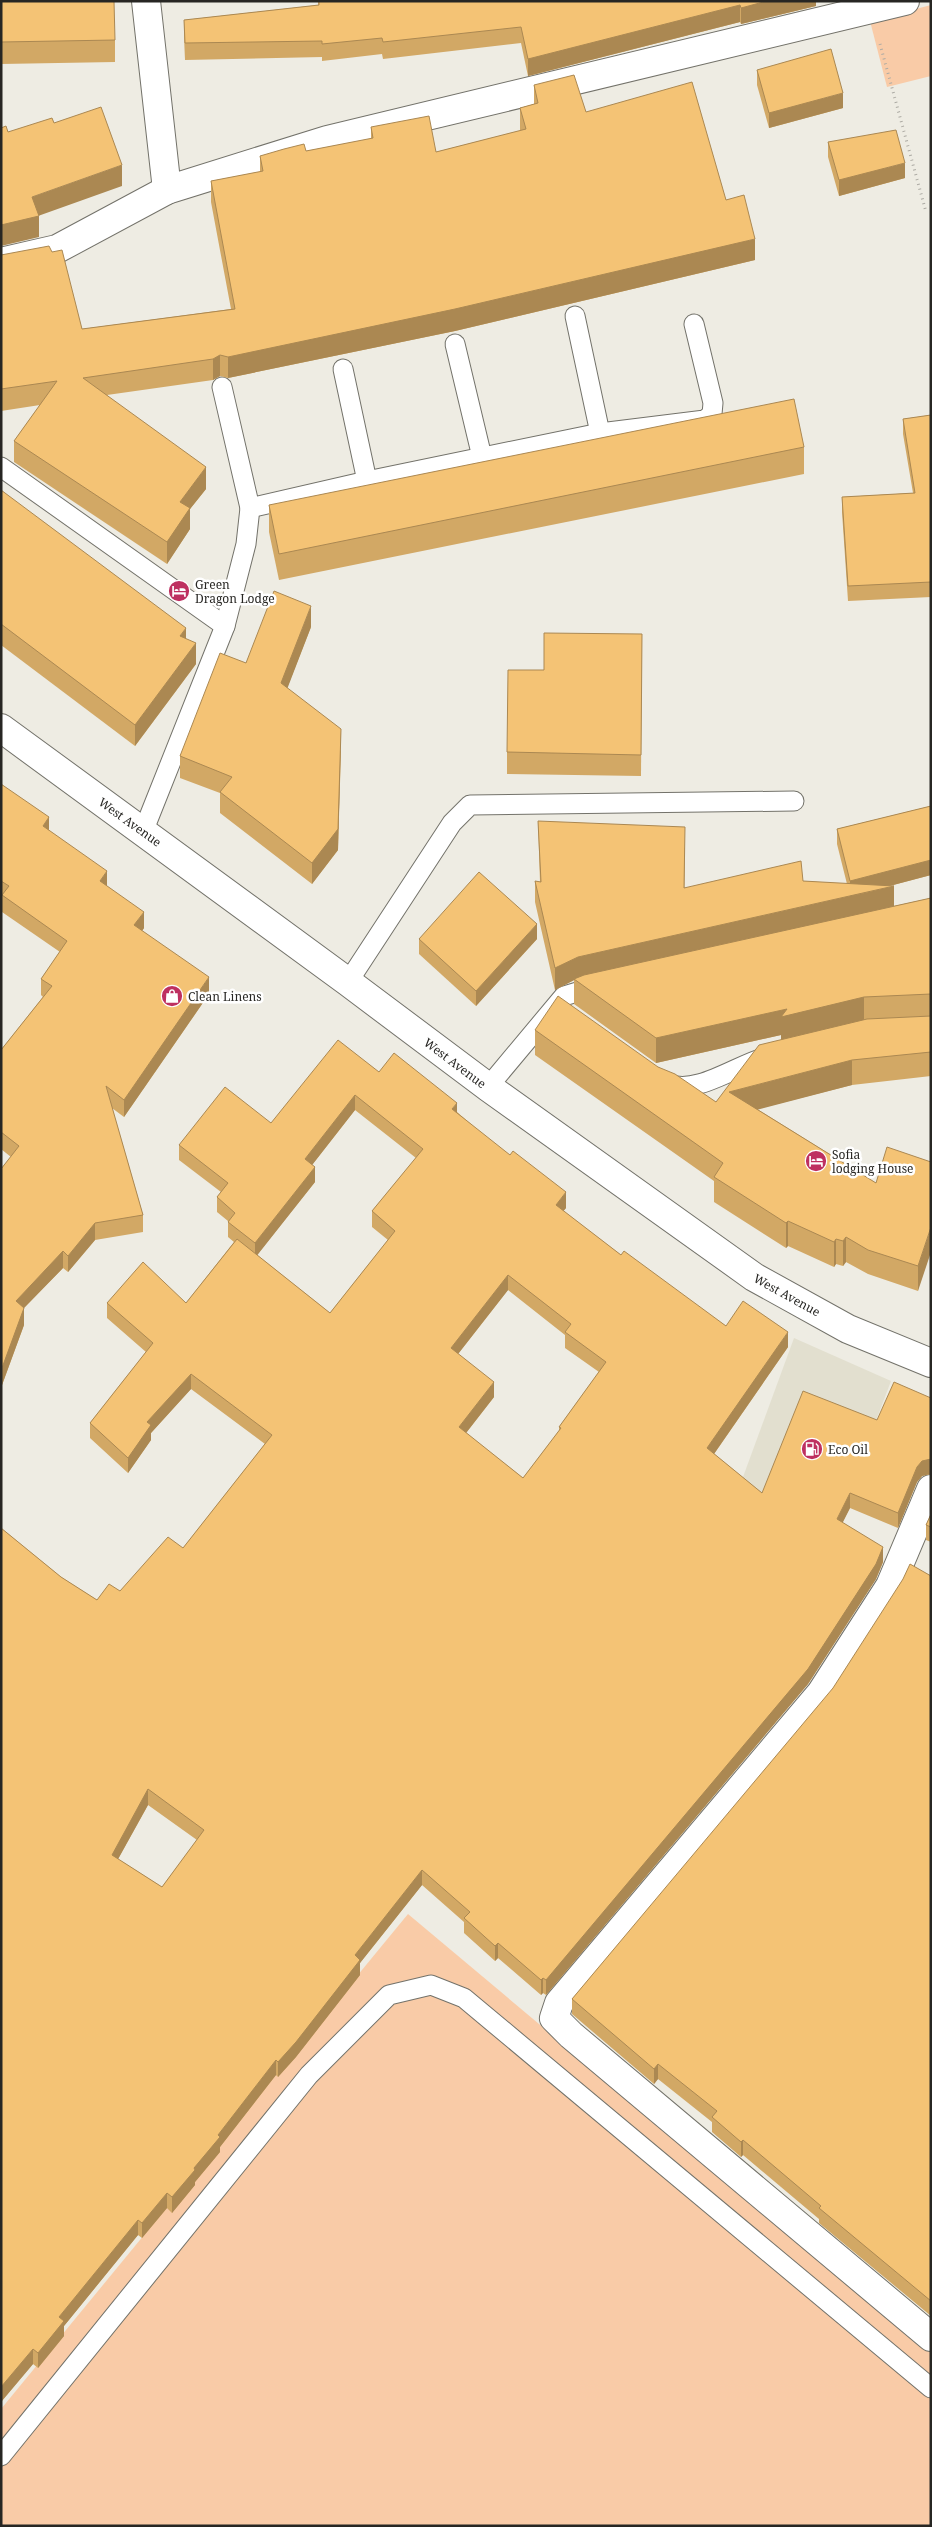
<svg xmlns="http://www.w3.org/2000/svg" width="932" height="2527" font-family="'Noto Serif',serif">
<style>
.built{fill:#e2dfcf}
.green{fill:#f9cba7}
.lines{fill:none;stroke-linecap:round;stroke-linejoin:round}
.service-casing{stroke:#73726a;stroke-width:21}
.minor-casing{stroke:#73726a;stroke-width:30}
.secondary-casing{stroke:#73726a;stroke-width:30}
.path{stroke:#adaba4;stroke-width:3;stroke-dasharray:1 4;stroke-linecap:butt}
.service{stroke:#fff;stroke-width:19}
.minor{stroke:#fff;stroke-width:28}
.secondary{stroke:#fff;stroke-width:28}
.wall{fill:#d2a865;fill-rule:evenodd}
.shaded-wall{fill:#ab8852}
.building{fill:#f4c375;stroke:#ab8852;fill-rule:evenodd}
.labels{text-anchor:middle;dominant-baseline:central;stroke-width:5;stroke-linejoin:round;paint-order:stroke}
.poi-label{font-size:12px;fill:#272623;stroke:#fff;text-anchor:start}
.street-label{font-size:12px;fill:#272623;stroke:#fff}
</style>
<rect width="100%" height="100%" fill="#eeece3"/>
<path class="built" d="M794 1338 891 1381 820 1569 736 1496Z"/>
<g class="green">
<path d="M931 5V76L887 87 870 21Z"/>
<path d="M408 1914 931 2353V2526H1V2409Z"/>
</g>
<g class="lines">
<g class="service-casing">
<g id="service">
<path d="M575 316 600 433"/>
<path d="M455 344 482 457"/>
<path d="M343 369 367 481"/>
<path d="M1 467 225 626"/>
<path d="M250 508 367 481 600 433 705 420 712 414 713 403 694 324"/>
<path d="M143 832 225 626 246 544 250 508 222 387"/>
<path d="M348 982 452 823 470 805 794 801"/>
<path d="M669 1084C697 1096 741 1062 770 1056"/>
<path d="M488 1087 564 996 597 986"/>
<path d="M1 2456 309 2075 389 1995 431 1985 464 1998 931 2388"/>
</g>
</g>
<g class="minor-casing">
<g id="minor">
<path d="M146 1 167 190"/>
<path d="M1 262 57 249 167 190 327 140 905 1"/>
<path d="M931 1489 890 1586 821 1693 559 2003 554 2018 571 2035 931 2337"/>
</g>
</g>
<g class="secondary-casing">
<path id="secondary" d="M1 728 348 982 488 1087 754 1277 848 1329 931 1363"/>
</g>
<path class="path" d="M880 44 926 212"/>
<use href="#service" class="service"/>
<use href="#minor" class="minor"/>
<use href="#secondary" class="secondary"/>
</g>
<g class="wall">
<path d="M1 1 115 40V62L1 64Z"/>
<path d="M318 1H816V6L741 24 740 22 528 76 521 43 383 59 382 54 322 61V57L185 60 184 37V20L318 5Z"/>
<path d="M757 70 843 108 769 128 757 85Z"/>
<path d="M534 85 586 112 726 200 755 260 455 331 228 378 220 376 213 380 107 395 206 489 190 509V529L167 564 14 462V441L40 405 1 411V255L82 329 231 309 211 202V181L260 172V156L306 151 371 139V127L436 152 520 131V108L534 104Z"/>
<path d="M828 142 905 178 839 196 828 157Z"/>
<path d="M931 415V597L848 601 842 512V497L913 493 903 434V419Z"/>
<path d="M804 447V474L279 580 269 532V505Z"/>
<path d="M1 490 186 639 196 664 135 746 1 645Z"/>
<path d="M311 627 287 688 341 751 338 850 312 884 220 813V793L180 778V756L246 663Z"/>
<path d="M642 634 641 776 507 774V752Z"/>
<path d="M1 784 107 886 144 928 142 931 209 994 124 1117 112 1108 143 1215V1232L95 1240 68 1272 63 1268 24 1308V1325L2 1385 1 1169 11 1157 1 1149V1050L43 997 41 995V979L60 952 2 912V898H1Z"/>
<path d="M931 806V875L889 886 894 906 931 898V1076L852 1085 757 1109 876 1183 931 1162 918 1291 868 1274 846 1262 843 1266 836 1264 834 1267 788 1246 786 1248 714 1202V1181L535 1055V1030L658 1067 716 1102 781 1040V1035L656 1063 574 1004V980L555 990 535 902V881L540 882 538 821 685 848 684 888 803 881 847 884 837 844V829Z"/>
<path d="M419 939H537L476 1006 419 954Z"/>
<path d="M379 1072 457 1112 566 1208 563 1211 621 1255 726 1326 788 1347 714 1454 762 1493 877 1420 931 1398V1474L922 1476 917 1482 898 1528 850 1508 842 1523 883 1562 876 1579 808 1684 546 1995 543 1993 541 1995 498 1958 495 1961 464 1933V1922L422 1885 360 1963V1975L296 2057 278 2077 276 2075 220 2147V2152L195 2182V2185L172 2213 167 2208 142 2238 138 2235 64 2326V2336L38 2368 33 2364 1 2402V1528L61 1577 97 1600 120 1591 183 1548 265 1444 191 1389 151 1433V1440L128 1473 90 1438V1423L146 1352 107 1318V1303H186L234 1242 228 1237V1221L217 1212V1197L221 1192 179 1160V1145L271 1123ZM355 1110 416 1158 372 1211V1227L388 1240 330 1313 257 1255 315 1182 312 1165ZM508 1290 565 1335V1348L599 1372 559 1427V1431L523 1478 466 1433 494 1397 458 1354ZM148 1805 197 1840 162 1887 118 1859Z"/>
<path d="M931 1514V1542L926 1540V1525Z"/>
<path d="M931 1576V2316L819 2223V2219L743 2155 741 2157 712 2132V2122L658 2079 654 2084 572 2014V1999Z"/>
</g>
<g class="shaded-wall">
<path d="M767 1H816V6L741 24V8Z"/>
<path d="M740 5V22L528 76V59Z"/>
<path d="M843 93V108L769 128V113Z"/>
<path d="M905 163V178L839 196V180Z"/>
<path d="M122 165V186L38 216H39V237L1 246V225L32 197Z"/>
<path d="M755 239V260L455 331 228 378V357Z"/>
<path d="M220 355V376L213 380V359Z"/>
<path d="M206 467V489L190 509V529L167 564V542L180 502Z"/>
<path d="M311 606V627L281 705V683Z"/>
<path d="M186 628V650L180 636Z"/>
<path d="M196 643V664L135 746V725Z"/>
<path d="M341 729 338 850 312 884V863Z"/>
<path d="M49 817V834L43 826Z"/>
<path d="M685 827V848L684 909V888Z"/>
<path d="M931 860V875L852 896 894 886V908L578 978 555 990V968L578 957 850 896V881Z"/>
<path d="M107 871V887L100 881Z"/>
<path d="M144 912V928L134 942V925Z"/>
<path d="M537 924V939L476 1006V991Z"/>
<path d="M209 977V994L124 1117V1100Z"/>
<path d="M864 997V1022L781 1042V1035L656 1063V1038L787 1009Z"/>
<path d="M852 1060V1085L729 1117V1092Z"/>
<path d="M355 1095V1110L305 1174V1159Z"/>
<path d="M457 1103V1118L452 1109Z"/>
<path d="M315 1167V1182L255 1258V1243Z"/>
<path d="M566 1192V1208L556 1220V1205Z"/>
<path d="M788 1221V1246L786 1248V1223Z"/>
<path d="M95 1223V1240L68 1272V1256Z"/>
<path d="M931 1227V1252L918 1291V1266Z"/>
<path d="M846 1237V1262L843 1266V1241Z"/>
<path d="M836 1239V1264L834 1267V1242Z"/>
<path d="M63 1251V1268L24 1308V1325L2 1385V1368L16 1301Z"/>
<path d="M508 1275V1290L451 1363V1348Z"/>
<path d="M788 1332V1347L707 1464V1448Z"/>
<path d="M191 1374V1389L151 1433V1440L128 1473V1458L147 1422Z"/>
<path d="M494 1382V1397L459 1442V1427Z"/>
<path d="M930 1458V1474L922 1476 917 1482 898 1528V1513L917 1467 922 1461Z"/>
<path d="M850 1493V1508L837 1534V1519Z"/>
<path d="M883 1547V1562L876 1579 808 1684 546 1995V1980Z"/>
<path d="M148 1789V1805L112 1870V1855Z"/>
<path d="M422 1870V1885L360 1963V1975L296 2057 278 2077V2062L355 1955Z"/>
<path d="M498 1943V1958L495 1961V1946Z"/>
<path d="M543 1978V1993L541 1995V1980Z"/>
<path d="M276 2060V2075L220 2147V2152L195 2182V2185L172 2213V2197L218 2135Z"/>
<path d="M658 2064V2079L654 2084V2069Z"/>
<path d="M743 2140V2155L741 2157V2142Z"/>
<path d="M167 2193V2208L142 2238V2223Z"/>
<path d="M138 2220V2235L64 2326V2336L38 2368V2353L59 2317Z"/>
<path d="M33 2349V2364L1 2402V2387Z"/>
</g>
<g class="building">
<path d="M1 1H114L115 40 1 42Z"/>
<path d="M319 1H767L741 8 740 5 528 59 521 27 383 42 382 38 322 44V41L185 43 184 20 319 5Z"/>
<path d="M831 49 843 93 769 113 757 70Z"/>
<path d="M574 75 586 112 692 82 726 200 744 195 755 239 455 309 228 357 220 355 213 359 83 378 206 467 180 502 190 508 167 542 14 441 57 381 1 389V255L49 246 52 252 62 250 82 329 235 309 211 181 263 171 260 156 284 149 304 144 306 151 373 138 371 127 429 116 436 152 526 129 520 108 538 103 534 85Z"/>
<path d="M101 107 122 165 32 197 39 216 1 225V128L6 126 8 132 52 118 54 123Z"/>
<path d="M896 130 905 163 839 180 828 142Z"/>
<path d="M794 399 804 447 279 554 269 505Z"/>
<path d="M931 415V582L848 586 842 497 915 493 903 419Z"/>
<path d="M1 490 186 628 180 636 196 643 135 725 1 624Z"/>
<path d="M274 591 311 606 281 683 341 729 338 829 312 863 220 792 232 777 180 756 220 653 246 663Z"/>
<path d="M544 633 642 634 641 755 507 752 508 670H544Z"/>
<path d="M1 784 49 817 43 826 107 871 100 881 144 912 134 925 209 977 124 1100 106 1086 143 1215 95 1223 68 1256 63 1251 16 1301 24 1308 2 1368 1 1169 19 1146 1 1132V1050L52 986 41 979 67 941 2 895 9 886 1 881Z"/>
<path d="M931 806V860L850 881 837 829Z"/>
<path d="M538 821 685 827 684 888 801 861 803 881 894 886 578 957 555 968 535 881 541 882Z"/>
<path d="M479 872 537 924 476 991 419 939Z"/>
<path d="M931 898V994L864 997 781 1017 787 1009 656 1038 574 979 584 975Z"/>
<path d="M558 996 658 1067 675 1074 716 1102 759 1045 867 1019 931 1016V1052L852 1060 729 1092 876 1183 887 1147 931 1162V1227L918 1266 868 1250 846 1237 843 1241 836 1239 834 1242 788 1221 786 1223 714 1177 723 1163 535 1030Z"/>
<path d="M338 1040 379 1072 394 1053 457 1103 452 1109 510 1155 513 1151 566 1192 556 1205 621 1255 624 1251 726 1326 743 1301 788 1332 707 1448 762 1493 803 1391 877 1420 894 1382 931 1398V1459L922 1461 917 1467 898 1513 850 1493 837 1519 883 1547 876 1564 808 1669 546 1980 543 1978 541 1980 498 1943 495 1946 464 1918 470 1912 422 1870 355 1955 360 1960 296 2042 278 2062 276 2060 218 2135 220 2137 194 2168 195 2170 172 2197 167 2193 142 2223 138 2220 59 2317 64 2321 38 2353 33 2349 1 2387V1528L61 1577 97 1600 109 1584 120 1591 168 1537 183 1548 272 1435 191 1374 147 1422 151 1425 128 1458 90 1423 153 1343 107 1303 143 1262 186 1303 237 1239 330 1313 395 1231 372 1211 423 1149 355 1095 305 1159 315 1167 255 1243 228 1222 235 1213 217 1197 228 1183 179 1145 225 1087 271 1123ZM508 1275 571 1324 565 1332 606 1362 559 1427 561 1428 523 1478 459 1427 494 1382 451 1348ZM148 1789 204 1830 162 1887 112 1855Z"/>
<path d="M931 1514V1527L926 1525Z"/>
<path d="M910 1564 931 1576V2301L819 2208 821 2206 743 2140 741 2142 712 2117 717 2111 658 2064 654 2069 572 1999 833 1688 903 1579Z"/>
</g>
<defs>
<g id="hotel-disc" transform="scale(1.125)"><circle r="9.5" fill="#be3060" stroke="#fff"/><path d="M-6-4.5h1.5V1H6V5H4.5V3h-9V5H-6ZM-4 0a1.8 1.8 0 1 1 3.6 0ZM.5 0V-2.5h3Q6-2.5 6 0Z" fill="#fff"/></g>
<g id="shop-disc" transform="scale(1.125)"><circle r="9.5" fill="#be3060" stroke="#fff"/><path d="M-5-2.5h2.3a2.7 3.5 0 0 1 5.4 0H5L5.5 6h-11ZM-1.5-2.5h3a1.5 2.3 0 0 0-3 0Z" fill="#fff"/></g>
<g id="fuel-disc" transform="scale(1.125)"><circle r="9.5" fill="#be3060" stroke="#fff"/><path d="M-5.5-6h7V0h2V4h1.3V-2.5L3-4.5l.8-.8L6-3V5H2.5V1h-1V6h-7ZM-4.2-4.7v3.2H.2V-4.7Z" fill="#fff"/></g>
</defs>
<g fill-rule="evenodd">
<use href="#hotel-disc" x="179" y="591"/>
<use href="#shop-disc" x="172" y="996"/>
<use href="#hotel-disc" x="816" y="1161"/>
<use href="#fuel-disc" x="812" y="1449"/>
</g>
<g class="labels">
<g class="poi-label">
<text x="195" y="584">Green<tspan x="195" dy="14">Dragon Lodge</tspan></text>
<text x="188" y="996">Clean Linens</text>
<text x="832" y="1154">Sofia<tspan x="832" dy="14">lodging House</tspan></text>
<text x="828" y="1449">Eco Oil</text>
</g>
<g class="street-label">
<text transform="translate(130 822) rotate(36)">West Avenue</text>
<text transform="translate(455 1063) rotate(37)">West Avenue</text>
<text transform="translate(787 1295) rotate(29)">West Avenue</text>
</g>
</g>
<rect width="932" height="2527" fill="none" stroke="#272623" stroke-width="5"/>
</svg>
